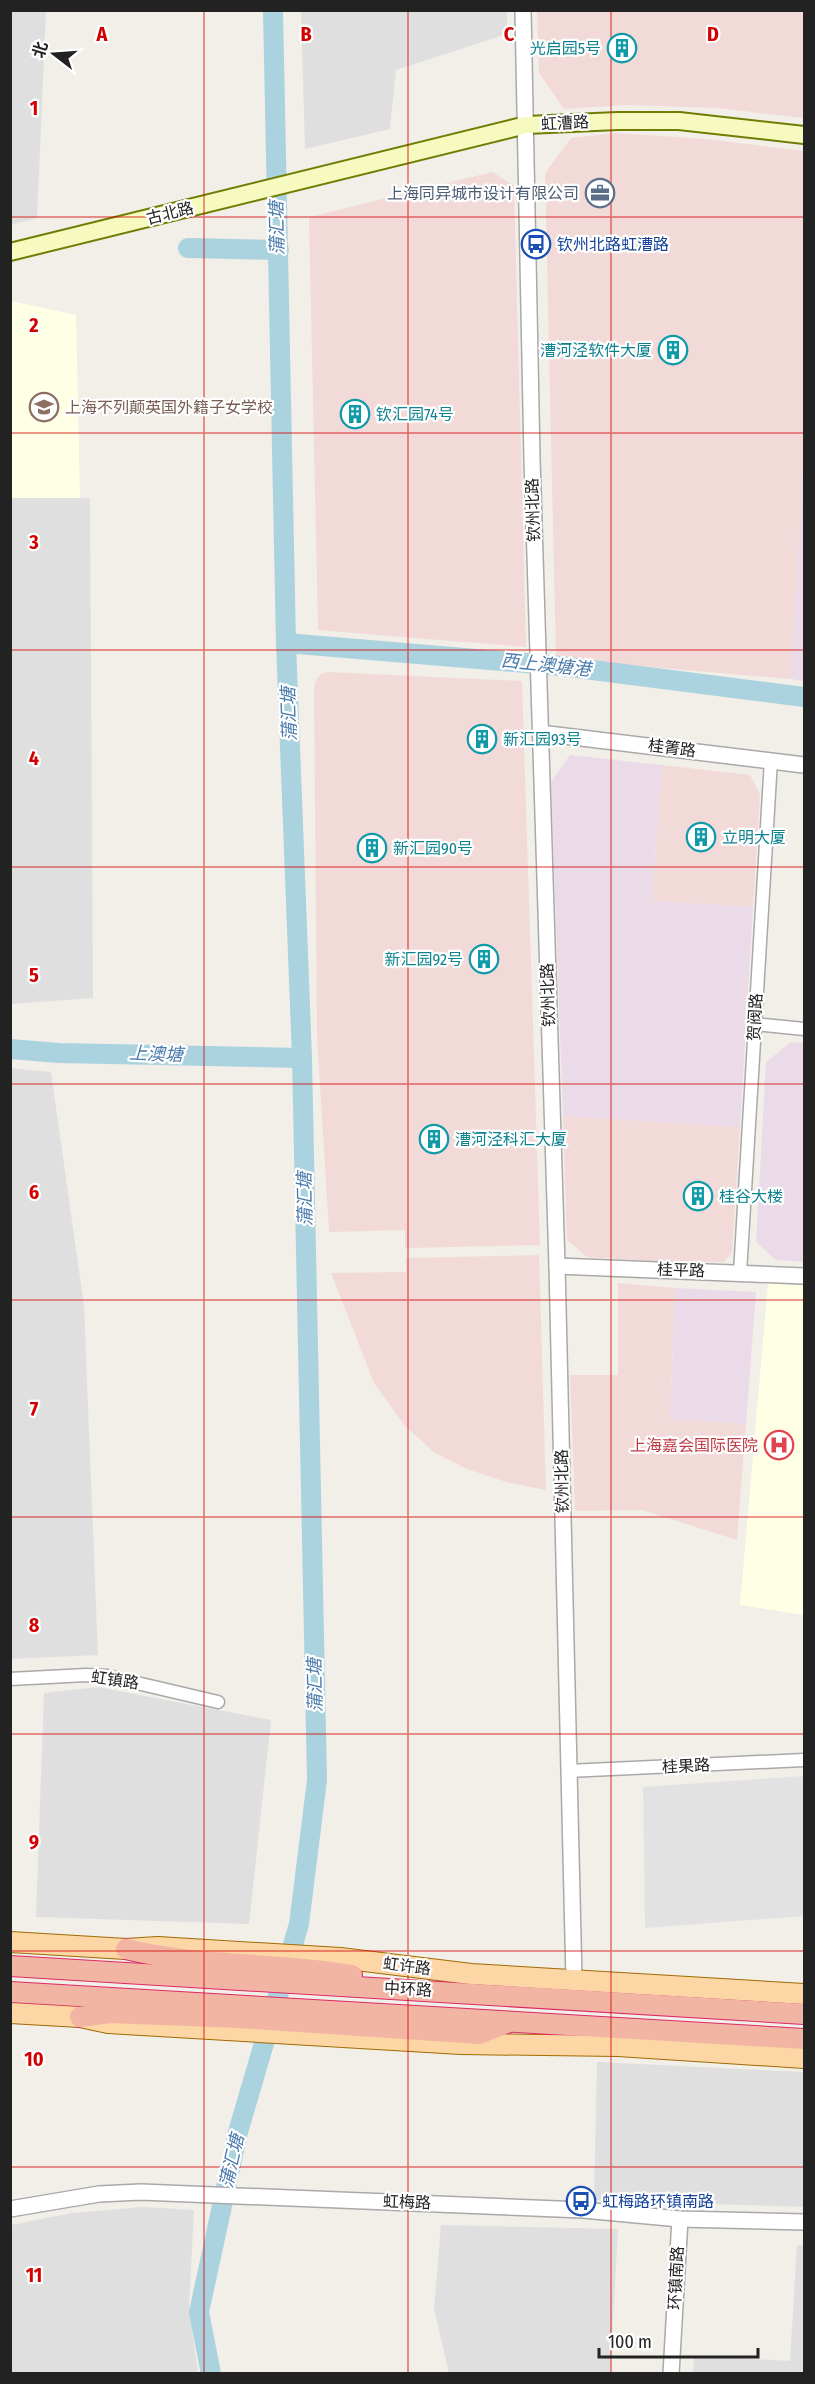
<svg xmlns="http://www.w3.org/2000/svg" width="815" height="2384" font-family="'Fira Sans Condensed','Noto Sans SC',sans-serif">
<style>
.residential{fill:#e0dfdf}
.commercial{fill:#f2dad9}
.industrial{fill:#ebdbe8}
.education{fill:#ffffe5}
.parking{fill:#e2e2e2}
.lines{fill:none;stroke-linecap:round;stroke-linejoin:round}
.river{stroke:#aad3df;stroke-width:20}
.minor-casing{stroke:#a9a9a9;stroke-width:15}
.tertiary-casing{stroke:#a9a9a9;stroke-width:18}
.secondary-casing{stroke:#707d05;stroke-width:20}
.primary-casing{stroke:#a06b00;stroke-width:22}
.trunk-casing{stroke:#dc2a67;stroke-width:22}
.minor{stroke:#fff;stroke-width:12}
.tertiary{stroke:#fff;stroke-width:15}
.secondary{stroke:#f7fabf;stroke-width:16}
.primary{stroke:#fcd6a4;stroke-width:20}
.trunk{stroke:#f2b4a3;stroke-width:20}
.grid{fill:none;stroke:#d40000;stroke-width:1.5;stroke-opacity:0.55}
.labels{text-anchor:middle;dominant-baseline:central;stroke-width:4.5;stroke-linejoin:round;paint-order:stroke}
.culture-label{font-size:16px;fill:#0d838f;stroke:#fff;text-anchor:start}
.street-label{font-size:16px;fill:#222;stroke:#fff}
.service-label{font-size:16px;fill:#4e5e75;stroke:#fff;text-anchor:end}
.transit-label{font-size:16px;fill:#164399;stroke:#fff;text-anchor:start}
.education-label{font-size:16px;fill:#785e54;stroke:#fff;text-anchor:start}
.health-label{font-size:16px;fill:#be3a42;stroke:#fff;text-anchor:end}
.water-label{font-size:18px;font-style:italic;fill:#4a7aab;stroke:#fff}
.grid-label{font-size:20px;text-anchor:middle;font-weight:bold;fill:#d40000;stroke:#fff;stroke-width:4.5;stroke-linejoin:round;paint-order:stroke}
</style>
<rect width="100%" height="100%" fill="#f2efe9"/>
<g class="residential">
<path d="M10 11H46L37 218 11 225Z"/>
<path d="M301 11H507V34L396 70 390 129 305 149Z"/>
<path d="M11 498H90L93 998 11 1004Z"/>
<path d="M11 1068 51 1072 84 1306 98 1655 11 1659Z"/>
<path d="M98 1687 271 1720 249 1924 36 1917 44 1693Z"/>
<path d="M597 2062 804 2072V2207L594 2200Z"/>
<path d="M144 2207 194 2210 189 2306 198 2373H11V2225L72 2213Z"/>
<path d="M441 2225 618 2229 610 2373H449L434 2309Z"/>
<path d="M797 2245H804V2373H693L694 2356 790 2361Z"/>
</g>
<g class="commercial">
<path d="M537 11H804V118L717 108 627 105 564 109 539 73Z"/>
<path d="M615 133 706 139 804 151V450L791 679 556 659 545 173 571 138Z"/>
<path d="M492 172 514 185 526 647 318 630 309 217Z"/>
<path d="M328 672 522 681 540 1245 405 1248V1230L329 1232 317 1038 314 689 316 680 321 674Z"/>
<path d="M662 765 750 775 760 794 753 907 652 902Z"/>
<path d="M563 1116 740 1127 732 1252 724 1262 655 1261 587 1257 567 1240Z"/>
<path d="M539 1255 546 1490 506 1482 467 1469 435 1453 405 1426 374 1383 331 1273 406 1272V1258Z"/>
<path d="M618 1283 675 1288 670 1419 746 1424 737 1540 642 1510 575 1511 570 1375H618Z"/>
</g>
<g class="industrial">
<path d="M804 450V681L791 679Z"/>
<path d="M570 755 662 765 652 901 753 907 740 1127 563 1116 551 782Z"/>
<path d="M791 1042 804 1043V1262L776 1260 756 1242 766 1062Z"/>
<path d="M675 1288 756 1292 746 1424 670 1419Z"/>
</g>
<g class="education">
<path d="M11 301 76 315 80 498H11Z"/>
<path d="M768 1283 804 1286V1615L740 1605Z"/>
</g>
<path class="parking" d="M804 1776V1916L645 1928 643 1787Z"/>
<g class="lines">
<g class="river">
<path d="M188 248 279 250"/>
<path d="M286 643 561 666 804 697"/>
<path d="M10 1049 59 1053 302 1058"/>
<path d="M211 2374 199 2312 238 2132 299 1924 317 1780 302 1058 286 643 273 10"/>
</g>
<g class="minor-casing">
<g id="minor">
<path d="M755 1024 804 1029"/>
<path d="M740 1273 771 760"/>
<path d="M10 1679 86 1675 107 1676 218 1702"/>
<path d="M568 1771 804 1760"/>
</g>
</g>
<g class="tertiary-casing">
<g id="tertiary">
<path d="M523 10 532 459 557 1266 574 1980"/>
<path d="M540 733 804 765"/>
<path d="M557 1266 804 1276"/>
<path d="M10 2209 99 2194 141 2192 583 2210 680 2219 804 2222"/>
<path d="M671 2374 680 2219"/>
</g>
</g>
<g class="secondary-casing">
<path id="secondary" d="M10 252 526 125 618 121H679L804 135"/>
</g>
<g class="primary-casing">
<g id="primary">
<path d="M10 1942 126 1949 158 1947 340 1958 471 1974 804 1994"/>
<path d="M10 2013 80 2017 108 2023 461 2044 618 2046 804 2058"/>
</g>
</g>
<g class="trunk-casing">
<g id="trunk">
<path d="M126 1949C199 1967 277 1962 352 1975"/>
<path d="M10 1966 804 2014"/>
<path d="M10 1992 804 2039"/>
<path d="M80 2017 109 2013 239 2018 479 2034 507 2023"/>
</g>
</g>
<use href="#minor" class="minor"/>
<use href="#tertiary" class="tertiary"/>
<use href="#secondary" class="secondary"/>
<use href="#primary" class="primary"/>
<use href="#trunk" class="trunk"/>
</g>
<path class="grid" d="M204 10V2374M408 10V2374M611 10V2374M10 217H804M10 433H804M10 650H804M10 867H804M10 1084H804M10 1300H804M10 1517H804M10 1734H804M10 1951H804M10 2167H804"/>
<defs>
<g id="building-ring" transform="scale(1.5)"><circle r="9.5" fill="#fff" stroke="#0f9aa8" stroke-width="1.5"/><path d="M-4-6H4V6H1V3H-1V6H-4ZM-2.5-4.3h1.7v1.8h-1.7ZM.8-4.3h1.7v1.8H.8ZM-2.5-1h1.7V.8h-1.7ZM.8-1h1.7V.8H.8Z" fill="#0f9aa8"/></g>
<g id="office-ring" transform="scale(1.5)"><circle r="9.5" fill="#fff" stroke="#5c6f8a" stroke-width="1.5"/><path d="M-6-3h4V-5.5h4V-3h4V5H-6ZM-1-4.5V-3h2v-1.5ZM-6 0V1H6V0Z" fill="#5c6f8a"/></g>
<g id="bus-ring" transform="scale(1.5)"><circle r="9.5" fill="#fff" stroke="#1a4fb4" stroke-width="1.5"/><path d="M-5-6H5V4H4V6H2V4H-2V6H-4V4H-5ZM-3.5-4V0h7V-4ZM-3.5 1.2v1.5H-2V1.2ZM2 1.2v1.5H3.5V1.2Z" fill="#1a4fb4"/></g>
<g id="school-ring" transform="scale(1.5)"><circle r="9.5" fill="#fff" stroke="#8d6e63" stroke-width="1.5"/><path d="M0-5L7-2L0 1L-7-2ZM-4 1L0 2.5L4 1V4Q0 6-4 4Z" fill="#8d6e63"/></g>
<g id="hospital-ring" transform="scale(1.5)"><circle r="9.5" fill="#fff" stroke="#e0444e" stroke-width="1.5"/><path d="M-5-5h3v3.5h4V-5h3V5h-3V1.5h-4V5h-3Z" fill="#e0444e"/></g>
</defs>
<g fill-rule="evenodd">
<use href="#building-ring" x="622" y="48"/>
<use href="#office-ring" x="600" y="193"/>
<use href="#bus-ring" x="536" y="244"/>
<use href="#building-ring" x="673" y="350"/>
<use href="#school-ring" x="44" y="407"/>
<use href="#building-ring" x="355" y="414"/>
<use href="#building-ring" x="482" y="739"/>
<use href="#building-ring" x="701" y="837"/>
<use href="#building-ring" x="372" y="848"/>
<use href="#building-ring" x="484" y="959"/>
<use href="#building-ring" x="434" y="1139"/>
<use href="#building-ring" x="698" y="1196"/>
<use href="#hospital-ring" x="779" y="1445"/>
<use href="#bus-ring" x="581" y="2201"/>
</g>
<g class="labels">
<g class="culture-label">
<text x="601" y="48" text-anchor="end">光启园5号</text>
<text x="652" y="350" text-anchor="end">漕河泾软件大厦</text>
<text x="376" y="414">钦汇园74号</text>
<text x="503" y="739">新汇园93号</text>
<text x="722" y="837">立明大厦</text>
<text x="393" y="848">新汇园90号</text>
<text x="463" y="959" text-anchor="end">新汇园92号</text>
<text x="455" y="1139">漕河泾科汇大厦</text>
<text x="719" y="1196">桂谷大楼</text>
</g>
<g class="street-label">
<text transform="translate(565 123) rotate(-3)">虹漕路</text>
<text transform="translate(170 213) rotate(-14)">古北路</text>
<text transform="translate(533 510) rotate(-92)">钦州北路</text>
<text transform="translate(672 748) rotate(7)">桂箐路</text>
<text transform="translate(548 995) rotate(-92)">钦州北路</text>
<text transform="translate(755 1017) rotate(-87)">贺阀路</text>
<text transform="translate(681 1270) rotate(2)">桂平路</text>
<text transform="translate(562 1481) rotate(-91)">钦州北路</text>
<text transform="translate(115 1680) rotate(8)">虹镇路</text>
<text transform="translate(686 1766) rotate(-3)">桂果路</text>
<text transform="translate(407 1966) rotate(7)">虹许路</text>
<text transform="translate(408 1989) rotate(3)">中环路</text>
<text transform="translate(407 2202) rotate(2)">虹梅路</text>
<text transform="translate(676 2278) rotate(-87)">环镇南路</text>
</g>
<g class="service-label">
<text x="579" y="193">上海同异城市设计有限公司</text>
</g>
<g class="transit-label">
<text x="557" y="244">钦州北路虹漕路</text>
<text x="602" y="2201">虹梅路环镇南路</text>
</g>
<g class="education-label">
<text x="65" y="407">上海不列颠英国外籍子女学校</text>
</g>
<g class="health-label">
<text x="758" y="1445">上海嘉会国际医院</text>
</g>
<g class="water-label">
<text transform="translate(277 228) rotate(-91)">蒲汇塘</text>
<text transform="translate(546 665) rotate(6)">西上澳塘港</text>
<text transform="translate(289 714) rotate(-92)">蒲汇塘</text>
<text transform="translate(156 1054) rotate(2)">上澳塘</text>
<text transform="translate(305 1199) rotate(-91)">蒲汇塘</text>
<text transform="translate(315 1685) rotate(-91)">蒲汇塘</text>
<text transform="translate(232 2161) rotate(-77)">蒲汇塘</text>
</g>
</g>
<g class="grid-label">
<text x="102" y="41">A</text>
<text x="306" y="41">B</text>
<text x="509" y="41">C</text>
<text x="713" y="41">D</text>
<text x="34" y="115">1</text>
<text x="34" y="332">2</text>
<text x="34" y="549">3</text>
<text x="34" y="765">4</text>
<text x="34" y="982">5</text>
<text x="34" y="1199">6</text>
<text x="34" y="1416">7</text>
<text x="34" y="1632">8</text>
<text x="34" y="1849">9</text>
<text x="34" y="2066">10</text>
<text x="34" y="2282">11</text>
</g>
<rect width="815" height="2384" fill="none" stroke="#222222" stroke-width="24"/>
<g transform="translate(54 54) rotate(287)" stroke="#ffffff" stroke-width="4.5" paint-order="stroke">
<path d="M0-4.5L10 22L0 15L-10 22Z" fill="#222222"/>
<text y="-9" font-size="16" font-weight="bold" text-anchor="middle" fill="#222222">北</text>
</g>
<path d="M599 2348v9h159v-9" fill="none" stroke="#222222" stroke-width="3"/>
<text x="608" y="2348" font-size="18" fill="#222222" stroke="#ffffff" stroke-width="4.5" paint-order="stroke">100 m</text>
</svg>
